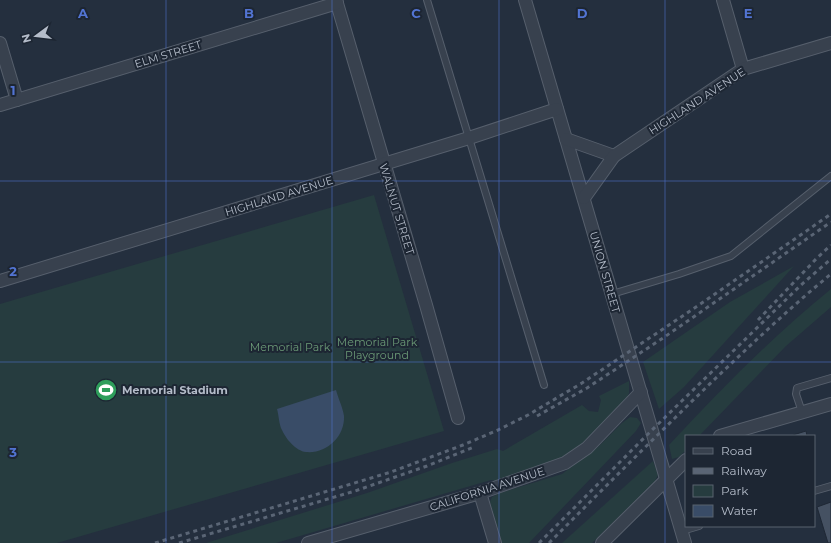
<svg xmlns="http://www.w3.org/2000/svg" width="831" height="543" font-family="Montserrat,sans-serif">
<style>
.green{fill:#263c3f}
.water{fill:#394c67}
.building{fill:#455162;stroke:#1f2835}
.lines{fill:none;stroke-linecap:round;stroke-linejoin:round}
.service-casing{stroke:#565f6c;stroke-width:8}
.minor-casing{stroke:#565f6c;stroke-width:14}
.service{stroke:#38414e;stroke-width:6}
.minor{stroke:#38414e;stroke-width:12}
.rail{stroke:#5a6575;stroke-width:3;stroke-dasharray:4 4;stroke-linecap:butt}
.grid{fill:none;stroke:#5274d3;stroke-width:1;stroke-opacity:0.55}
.labels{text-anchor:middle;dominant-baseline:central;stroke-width:4;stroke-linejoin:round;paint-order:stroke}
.street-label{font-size:11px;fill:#b4bcc9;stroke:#1d2633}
.park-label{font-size:11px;fill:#6b9a76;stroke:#1d2633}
.poi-label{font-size:11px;font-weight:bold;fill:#b4bcc9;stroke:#1d2633;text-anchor:start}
.grid-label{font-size:13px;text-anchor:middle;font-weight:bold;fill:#5274d3;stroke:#1d2633;stroke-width:4;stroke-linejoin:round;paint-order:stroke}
</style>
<rect width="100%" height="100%" fill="#242f3e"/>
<g class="green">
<path d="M374 195 444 431 57 543H0V304Z"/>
<path d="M794 266 684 387 659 409 643 362 730 302Z"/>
<path d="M831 289V307L786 346 699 436H686V450L679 457 672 459 669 445C720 390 773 336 831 289Z"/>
<path d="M629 381V393L626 399C614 412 603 427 590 439 568 460 526 471 497 481L491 480 276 543H206L367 493 452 463 497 449 503 451 582 405 589 411 598 412 601 400 599 396Z"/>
<path d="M630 417 637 418 641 423 636 431 529 543H502L490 502 492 497 500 493 562 474 598 447 622 423Z"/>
<path d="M653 461 658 475 655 481 592 543H562Z"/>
</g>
<path class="water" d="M336 390C338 398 343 408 344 416 345 437 326 454 306 452 296 451 286 439 282 430 279 425 279 416 277 409Z"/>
<g class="building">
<path d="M806 431 807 436H793V435Z"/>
<path d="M831 502V543H828L817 507Z"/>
</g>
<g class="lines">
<g class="service-casing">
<g id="service">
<path d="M427 0 544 385"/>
<path d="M612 294 679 274 731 256 831 176"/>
<path d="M802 412 796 394 797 388 831 378"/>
<path d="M814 491 831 486"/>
<path d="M682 531 699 526"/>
</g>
</g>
<g class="minor-casing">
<g id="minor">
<path d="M336 0 426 305 458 418"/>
<path d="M525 0 685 543"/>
<path d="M723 0 743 69"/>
<path d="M0 43 17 100"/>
<path d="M0 105 337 3"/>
<path d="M566 139 614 156"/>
<path d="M584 198 614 156 743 69 831 43"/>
<path d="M0 281 469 138 557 109"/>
<path d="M720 436 831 404"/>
<path d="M480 493 495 543"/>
<path d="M308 543 480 493 565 463 587 448 641 392"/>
<path d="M602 543 686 460"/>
</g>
</g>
<use href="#service" class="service"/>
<use href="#minor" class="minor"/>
<g class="rail">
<path d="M758 320 817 258 831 245"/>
<path d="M537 416 587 388 663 338 831 222"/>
<path d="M155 543 391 472 463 445 498 430 528 415 582 383 696 307 831 214"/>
<path d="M179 543 355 491 427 466 474 447"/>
<path d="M539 543 652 430 801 285 831 259"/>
<path d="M549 543C605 487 661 431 718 376 755 341 792 306 831 274"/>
</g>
</g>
<path class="grid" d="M166 0V543M332 0V543M499 0V543M665 0V543M0 181H831M0 362H831"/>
<defs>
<g id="stadium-disc" transform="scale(1.15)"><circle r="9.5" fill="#2e9e5b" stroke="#1d2633"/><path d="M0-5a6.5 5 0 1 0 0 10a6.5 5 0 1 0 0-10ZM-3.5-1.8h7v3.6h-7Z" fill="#fff"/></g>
</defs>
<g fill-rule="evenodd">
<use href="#stadium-disc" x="106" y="390"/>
</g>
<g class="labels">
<g class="street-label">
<text transform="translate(168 54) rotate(-17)">ELM STREET</text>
<text transform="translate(697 101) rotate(-33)">HIGHLAND AVENUE</text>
<text transform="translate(279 196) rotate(-17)">HIGHLAND AVENUE</text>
<text transform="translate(397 209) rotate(73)">WALNUT STREET</text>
<text transform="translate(605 272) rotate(74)">UNION STREET</text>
<text transform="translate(487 489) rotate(-18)">CALIFORNIA AVENUE</text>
</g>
<g class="park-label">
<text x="377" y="342">Memorial Park<tspan x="377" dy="13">Playground</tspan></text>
<text x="290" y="347">Memorial Park</text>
</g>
<g class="poi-label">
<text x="122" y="390">Memorial Stadium</text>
</g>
</g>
<g class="grid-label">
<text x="83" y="18">A</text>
<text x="249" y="18">B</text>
<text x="416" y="18">C</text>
<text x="582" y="18">D</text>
<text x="748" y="18">E</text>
<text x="13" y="95">1</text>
<text x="13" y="276">2</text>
<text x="13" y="457">3</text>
</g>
<rect x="685" y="435" width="130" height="92" fill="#1d2633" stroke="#59626f"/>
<rect x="693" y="448" width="20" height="6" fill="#38414e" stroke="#59626f"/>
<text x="721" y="455" font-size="12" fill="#b4bcc9">Road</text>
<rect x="693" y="468" width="20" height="6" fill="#5a6575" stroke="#59626f"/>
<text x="721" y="475" font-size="12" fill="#b4bcc9">Railway</text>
<rect x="693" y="485" width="20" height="12" fill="#263c3f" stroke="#59626f"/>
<text x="721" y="495" font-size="12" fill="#b4bcc9">Park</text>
<rect x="693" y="505" width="20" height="12" fill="#394c67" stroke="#59626f"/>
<text x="721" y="515" font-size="12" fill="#b4bcc9">Water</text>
<g transform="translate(36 36) rotate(255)" stroke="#1d2633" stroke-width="3" paint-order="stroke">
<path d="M0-3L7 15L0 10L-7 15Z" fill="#b4bcc9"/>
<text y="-6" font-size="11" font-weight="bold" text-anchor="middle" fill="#b4bcc9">N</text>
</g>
</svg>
